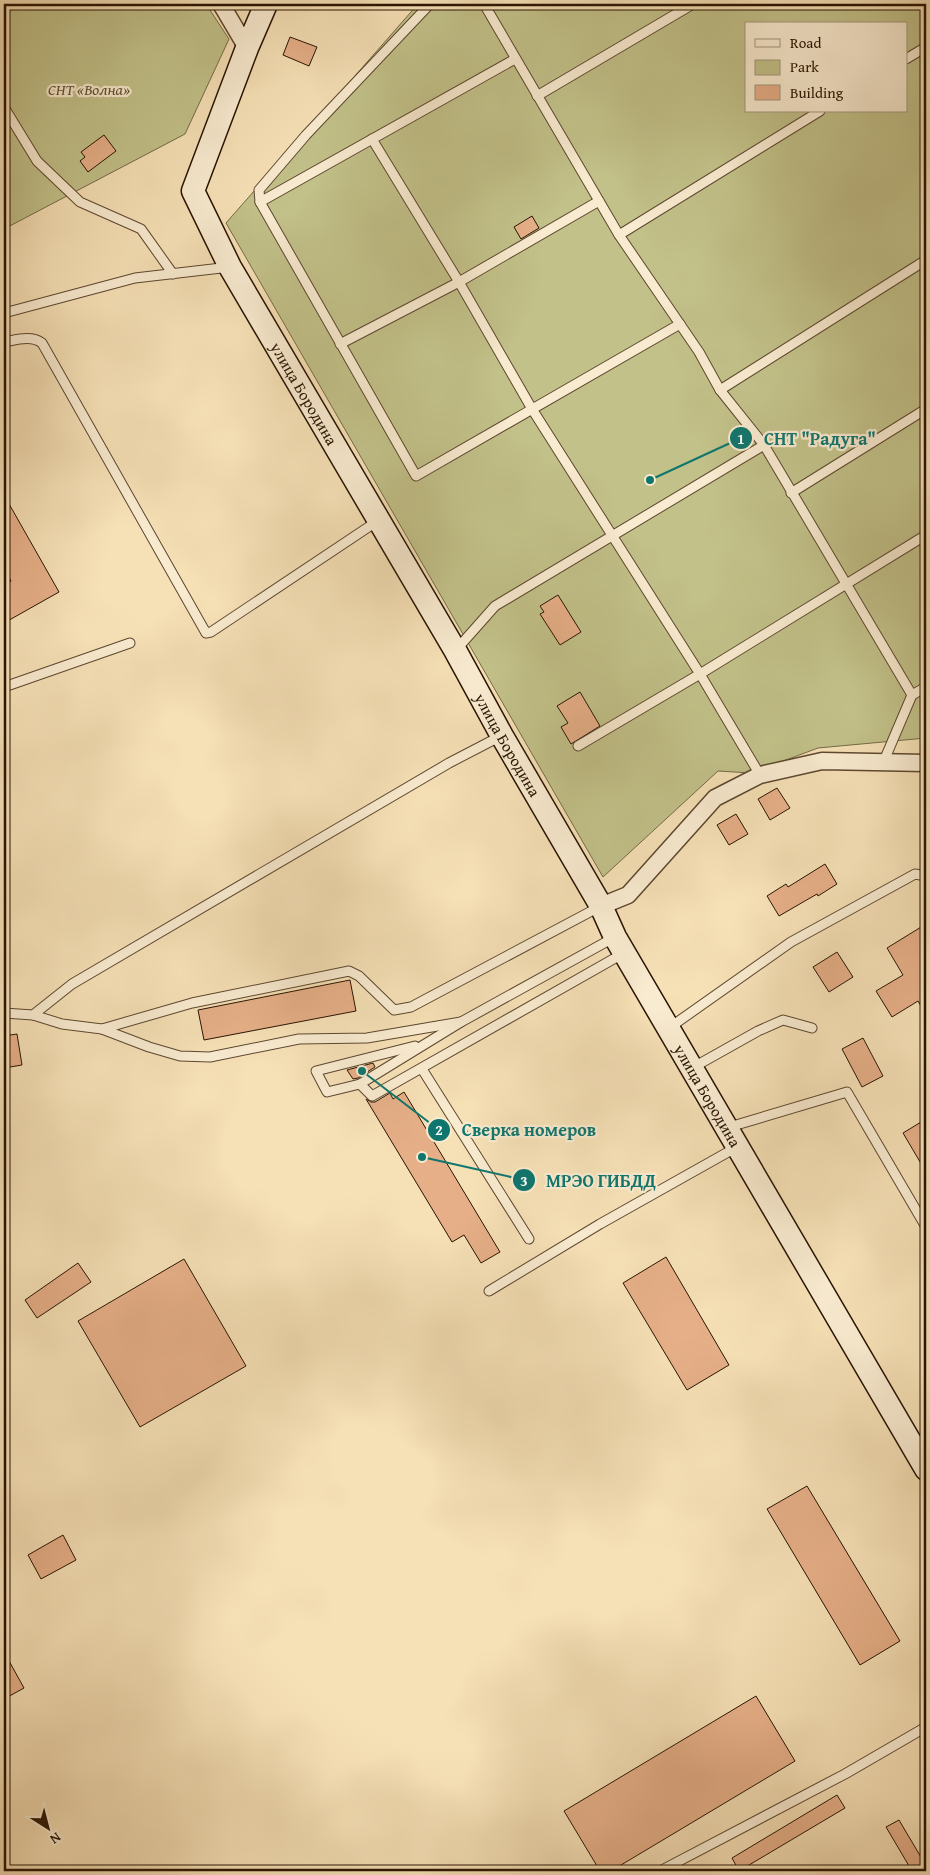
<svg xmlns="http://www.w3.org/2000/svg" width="930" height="1875" font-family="'Gentium Book Plus',serif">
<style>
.green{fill:#c2c189;stroke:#756a46;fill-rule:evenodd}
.building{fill:#e6af88;stroke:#281402}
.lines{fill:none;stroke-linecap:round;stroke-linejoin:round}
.lane-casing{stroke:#5c472f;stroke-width:11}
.street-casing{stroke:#5c472f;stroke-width:19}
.secondary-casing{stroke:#281402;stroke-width:25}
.lane{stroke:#f9ebd0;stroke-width:9}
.street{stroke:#f9ebd0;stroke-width:16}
.secondary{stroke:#f9ebd0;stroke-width:22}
.labels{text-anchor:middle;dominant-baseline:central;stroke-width:4.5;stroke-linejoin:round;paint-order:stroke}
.park-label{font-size:16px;font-style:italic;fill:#5e5131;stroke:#f9ebd0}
.street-label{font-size:16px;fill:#281402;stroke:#f9ebd0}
.leader{fill:none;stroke:#0f766e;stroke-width:2}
.callout-dot{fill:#0f766e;stroke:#f9ebd0;stroke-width:2}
.mark-label{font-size:15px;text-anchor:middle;font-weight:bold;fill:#fff}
.callout-label{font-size:18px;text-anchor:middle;font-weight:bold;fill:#0f766e;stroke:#f9ebd0;stroke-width:4.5;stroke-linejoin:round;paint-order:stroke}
</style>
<rect width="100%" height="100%" fill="#f6e0b6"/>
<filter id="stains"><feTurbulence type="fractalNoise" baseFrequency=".004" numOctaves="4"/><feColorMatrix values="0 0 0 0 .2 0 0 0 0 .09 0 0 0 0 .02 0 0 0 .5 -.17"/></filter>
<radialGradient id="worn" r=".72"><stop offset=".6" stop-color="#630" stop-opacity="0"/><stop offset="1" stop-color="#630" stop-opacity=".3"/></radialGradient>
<g class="green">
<path d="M4 4H206L229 39 185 134 4 229Z"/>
<path d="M418 4H926V738L818 748 751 773 718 771 603 877 226 223ZM746 24H906V111H746Z"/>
</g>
<g class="building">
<path d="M290 37 317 47 309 66 283 55Z"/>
<path d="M104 135 116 151 88 172 80 161 85 157 81 152Z"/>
<path d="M532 216 539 228 521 239 514 227Z"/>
<path d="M4 495 59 592 4 623V585L11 581 4 568Z"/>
<path d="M558 595 581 632 560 645 540 614 544 612 540 606Z"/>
<path d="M580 692 600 726 571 744 561 727 568 723 557 706Z"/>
<path d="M777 788 790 808 770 820 758 799Z"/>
<path d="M736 814 748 834 729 845 717 825Z"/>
<path d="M825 864 837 884 818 896 817 894 779 916 767 896 786 884 788 887Z"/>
<path d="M926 924V1015L918 1001 892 1017 876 991 903 975 887 948Z"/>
<path d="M837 952 853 977 829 992 813 967Z"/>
<path d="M350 980 356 1011 204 1040 198 1010Z"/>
<path d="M17 1034 22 1065 4 1068V1036Z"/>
<path d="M863 1038 883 1076 862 1087 842 1049Z"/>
<path d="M373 1063 375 1067 358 1078 353 1079 347 1070Z"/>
<path d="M404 1092 500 1252 481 1263 464 1235 452 1242 366 1099 371 1102H375L390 1093 393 1099Z"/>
<path d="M926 1119V1172L903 1133Z"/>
<path d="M666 1257 729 1365 687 1390 623 1283Z"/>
<path d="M184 1259 246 1366 140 1427 78 1321Z"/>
<path d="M78 1263 91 1282 37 1318 25 1300Z"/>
<path d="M807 1486 900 1641 860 1665 767 1509Z"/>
<path d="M63 1535 76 1560 41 1579 28 1555Z"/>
<path d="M4 1652 24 1688 4 1699Z"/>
<path d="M756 1696 795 1761 611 1871H600L564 1811Z"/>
<path d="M837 1795 845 1808 739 1871 732 1858Z"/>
<path d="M899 1820 925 1864 912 1871 886 1827Z"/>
</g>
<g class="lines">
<g class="lane-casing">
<g id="lane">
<path d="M430 4 306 135 259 190 260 202 416 476 680 324"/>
<path d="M484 4 619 235 699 352 720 390 764 445 912 695"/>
<path d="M906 59 926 47"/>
<path d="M537 96 693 4"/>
<path d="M4 107 37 161 80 202 141 229 173 274"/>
<path d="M372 139 459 282 532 409 700 674 760 775"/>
<path d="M260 202 515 59"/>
<path d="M619 235 820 111"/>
<path d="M4 313 135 278 230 267"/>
<path d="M4 342C16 340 31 335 42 343L206 633 211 632 379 520"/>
<path d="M340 344 459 282 599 201"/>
<path d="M720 390 926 260"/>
<path d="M791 493 926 409"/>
<path d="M456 650 495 606 764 445"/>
<path d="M4 687 130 643"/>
<path d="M578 746 700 674 926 535"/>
<path d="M883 763 912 695 926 687"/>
<path d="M615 937 461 1022 360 1084 372 1096 624 953"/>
<path d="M4 1013 33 1015 72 984 449 763 501 736"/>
<path d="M33 1015 62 1024 102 1029"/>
<path d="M461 1022 367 1038 299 1039 210 1057 180 1056 149 1047 102 1029 192 1003 349 971 359 976 394 1010 411 1007 601 906"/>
<path d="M669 1028 791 942 915 874 926 876"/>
<path d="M692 1068 758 1031 783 1020 812 1028"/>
<path d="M422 1069 529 1239"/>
<path d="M360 1084 327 1092 316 1071 415 1046"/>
<path d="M726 1128 847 1092 926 1227"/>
<path d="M489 1291 600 1224 737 1147"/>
<path d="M660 1871 845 1774 926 1727"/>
</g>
</g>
<g class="street-casing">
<g id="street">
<path d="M221 4 247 48"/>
<path d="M601 906 628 895 715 798 760 775 822 761 926 763"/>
</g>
</g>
<g class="secondary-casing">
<g id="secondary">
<path id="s1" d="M266 4 247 48 193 191 230 267 455 650 502 736 601 906 615 937 926 1469"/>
</g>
</g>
<use href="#lane" class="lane"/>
<use href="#street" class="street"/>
<use href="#secondary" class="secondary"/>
</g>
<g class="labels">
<g class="park-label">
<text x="89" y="89">СНТ «Волна»</text>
</g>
<g class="street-label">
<text stroke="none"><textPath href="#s1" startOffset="432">улица Бородина</textPath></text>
<text stroke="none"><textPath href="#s1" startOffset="838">улица Бородина</textPath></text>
<text stroke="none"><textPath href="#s1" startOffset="1242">улица Бородина</textPath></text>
</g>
</g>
<path class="leader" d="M650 480L741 438M362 1071L439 1130M422 1157L524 1180"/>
<g class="callout-dot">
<circle cx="650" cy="480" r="5"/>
<circle cx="362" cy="1071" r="5"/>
<circle cx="422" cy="1157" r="5"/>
<circle cx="741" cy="438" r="12"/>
<circle cx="439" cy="1130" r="12"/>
<circle cx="524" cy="1180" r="12"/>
</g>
<g class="mark-label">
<text x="741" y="444">1</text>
<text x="439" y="1135">2</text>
<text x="524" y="1186">3</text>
</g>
<g class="callout-label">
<text x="820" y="445">СНТ "Радуга"</text>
<text x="529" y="1136">Сверка номеров</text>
<text x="601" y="1187">МРЭО ГИБДД</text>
</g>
<rect width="930" height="1875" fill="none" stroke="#f6e0b6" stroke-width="20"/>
<rect x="5" y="5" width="920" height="1865" fill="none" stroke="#281402" stroke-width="2.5"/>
<rect x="10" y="10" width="910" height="1855" fill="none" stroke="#281402"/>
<rect x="745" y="22" width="162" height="90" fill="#f9ebd0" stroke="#a5957e"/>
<rect x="755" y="39" width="25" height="8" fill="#f9ebd0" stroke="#a5957e"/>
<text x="790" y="48" font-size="15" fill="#281402">Road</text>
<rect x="755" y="60" width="25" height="15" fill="#c2c189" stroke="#a5957e"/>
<text x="790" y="72" font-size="15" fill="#281402">Park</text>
<rect x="755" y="85" width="25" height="15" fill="#e6af88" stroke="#a5957e"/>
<text x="790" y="98" font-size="15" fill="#281402">Building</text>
<g transform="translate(48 1828) rotate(144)" stroke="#f9ebd0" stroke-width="4" paint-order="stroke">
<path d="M0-4L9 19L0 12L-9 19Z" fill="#281402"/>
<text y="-8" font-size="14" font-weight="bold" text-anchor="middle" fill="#281402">N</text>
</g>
<rect width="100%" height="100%" filter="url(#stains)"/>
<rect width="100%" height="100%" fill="url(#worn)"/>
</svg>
